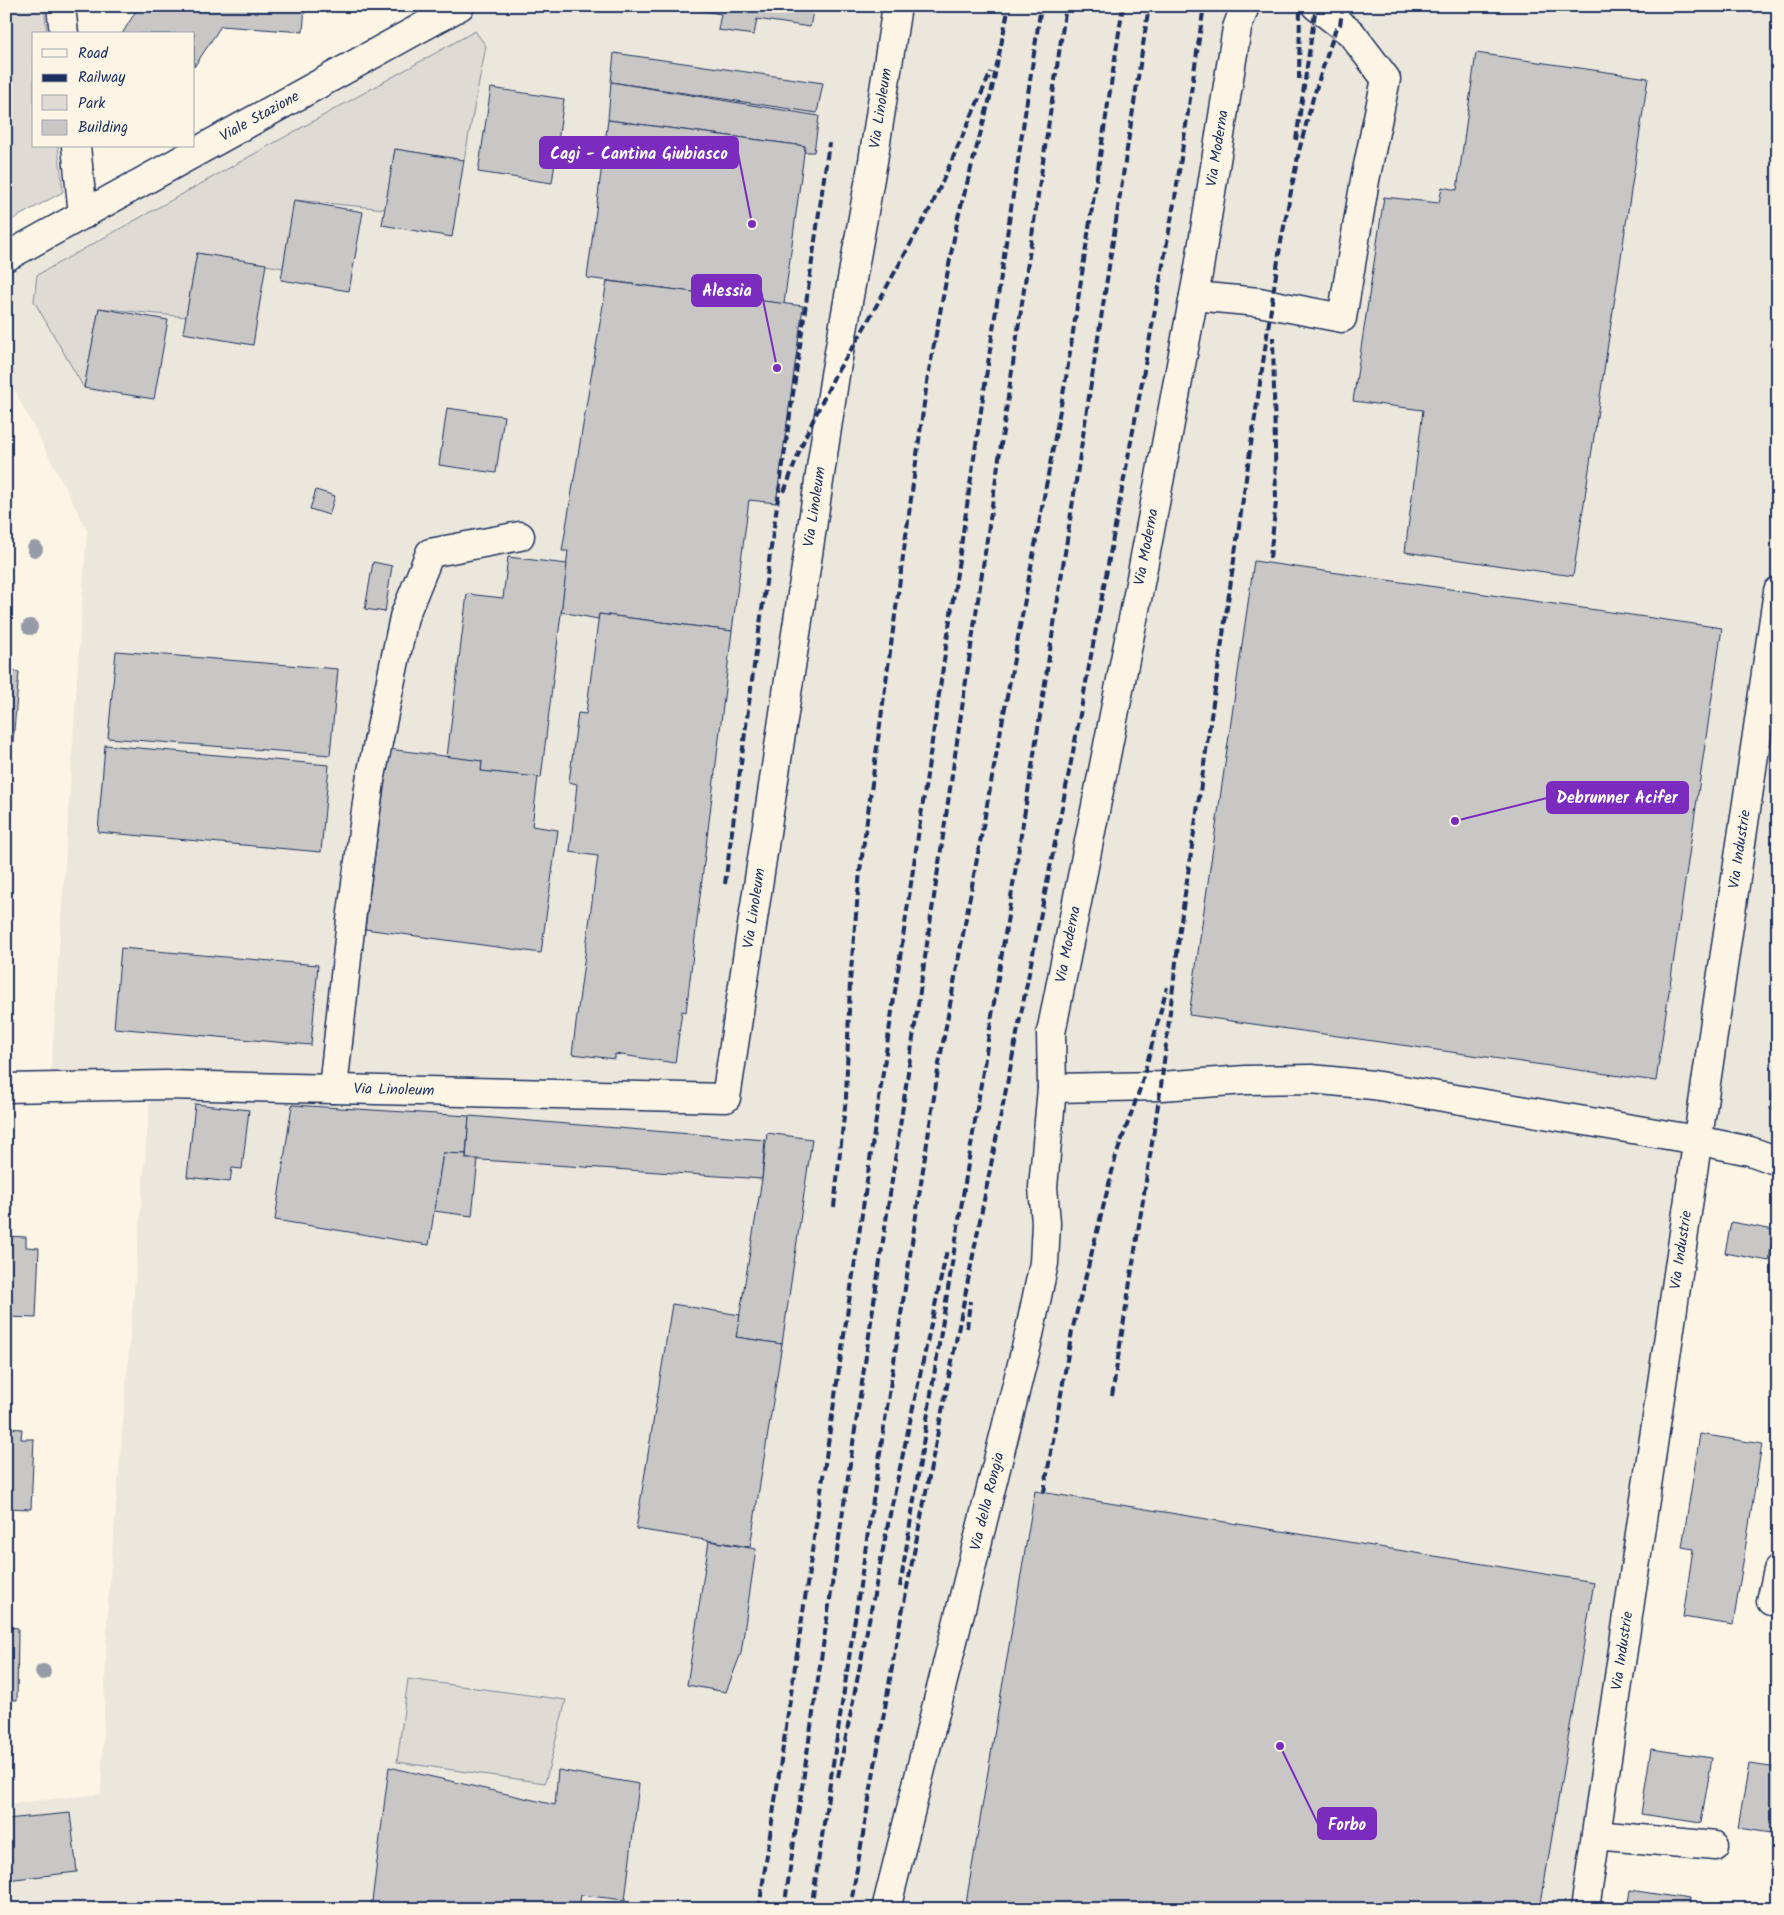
<svg xmlns="http://www.w3.org/2000/svg" width="1784" height="1915" font-family="Kalam,sans-serif">
<style>
.built{fill:#ece7dc}
.green{fill:#dfdbd4;stroke:#7d8599}
.building{fill:#c8c7c6;stroke:#1b2f5e}
.lines{fill:none;stroke-linecap:round;stroke-linejoin:round}
.minor-casing{stroke:#1b2f5e;stroke-width:31}
.minor{stroke:#fcf5e5;stroke-width:28}
.rail{stroke:#1b2f5e;stroke-width:4;stroke-dasharray:8 4;stroke-linecap:butt}
.tree{fill:#969ba8}
.labels{text-anchor:middle;dominant-baseline:central;stroke-width:5;stroke-linejoin:round;paint-order:stroke}
.street-label{font-size:15px;fill:#1b2f5e;stroke:#fcf5e5}
.leader{fill:none;stroke:#7b2cbf;stroke-width:2}
.callout-dot{fill:#7b2cbf;stroke:#fcf5e5;stroke-width:2}
.callout{fill:#7b2cbf;stroke:#7b2cbf;stroke-width:2}
.callout-label{font-size:16px;text-anchor:middle;font-weight:bold;fill:#fff}
</style>
<rect width="100%" height="100%" fill="#fcf5e5"/>
<filter id="ink" filterUnits="userSpaceOnUse"><feTurbulence type="fractalNoise" baseFrequency=".02" numOctaves="2"/><feDisplacementMap in="SourceGraphic" scale="10" xChannelSelector="R" yChannelSelector="G"/><feConvolveMatrix kernelMatrix="1 2 1 2 8 2 1 2 1" color-interpolation-filters="sRGB"/></filter>
<g filter="url(#ink)">
<path class="built" d="M460 6H1778V1147L1727 1130 1697 1141 1585 1909H6V1804L101 1794 108 1602 151 1086 50 1087 87 530 6 374V275L83 215Z"/>
<g class="green">
<path d="M6 6H44L47 34H34V146H58L63 192 6 223Z"/>
<path d="M475 31 486 46 464 160 395 149 385 209 295 200 283 268 197 253 186 317 99 308 84 388 34 301 37 275Z"/>
<path d="M408 1679 566 1700 545 1783 397 1762Z"/>
</g>
<g class="building">
<path d="M139 6H305L303 32 221 26 194 67V34H122Z"/>
<path d="M674 6H814L810 27 757 19 754 35 718 30 721 14Z"/>
<path d="M614 53 823 83 817 113 611 82Z"/>
<path d="M1476 53 1648 78 1573 576 1405 552 1423 410 1353 401 1384 197 1439 203 1442 187 1457 190Z"/>
<path d="M611 82 819 116 814 152H804L805 146 608 120Z"/>
<path d="M491 88 564 99 552 183 478 172Z"/>
<path d="M608 120 805 146 784 304 587 278Z"/>
<path d="M395 149 464 160 452 237 382 225Z"/>
<path d="M294 200 363 212 349 291 281 280Z"/>
<path d="M197 253 266 264 253 345 183 333Z"/>
<path d="M607 281 803 306 776 503 749 500 732 631 599 614 598 619 561 612 568 551H562Z"/>
<path d="M99 308 168 320 154 399 84 388Z"/>
<path d="M447 408 504 416 496 473 439 465Z"/>
<path d="M316 490 335 496 329 515 310 509Z"/>
<path d="M508 557 567 564 541 778 481 771 482 761 447 757 467 594 503 598Z"/>
<path d="M1254 561 1722 628 1656 1081 1189 1015Z"/>
<path d="M373 562 392 566 385 612 365 609Z"/>
<path d="M599 614 732 631 686 1012 682 1011 675 1063 615 1054V1059L572 1054 598 856 570 852 577 784 569 782 578 713 586 714Z"/>
<path d="M116 651 338 669 330 755 108 738Z"/>
<path d="M6 670 19 672 13 742 6 741Z"/>
<path d="M105 745 329 765 321 852 98 832Z"/>
<path d="M389 749 482 761 481 771 538 777 532 826 558 830 541 953 365 929Z"/>
<path d="M121 948 318 965 311 1045 114 1028Z"/>
<path d="M1778 1060V1110L1770 1109Z"/>
<path d="M195 1104 249 1110 242 1169 232 1168 230 1182 187 1177Z"/>
<path d="M292 1105 469 1116 466 1154 443 1153 429 1245 275 1220Z"/>
<path d="M469 1116 765 1140 762 1179 466 1159Z"/>
<path d="M767 1133 812 1139 782 1344 736 1337 762 1179Z"/>
<path d="M443 1153 466 1154V1159H478L472 1216 434 1211Z"/>
<path d="M1731 1222 1774 1230 1769 1261 1725 1253Z"/>
<path d="M6 1236 26 1237V1247L39 1248 36 1318 6 1317Z"/>
<path d="M672 1304 740 1315 736 1337 782 1344 750 1547 636 1529Z"/>
<path d="M6 1428 22 1429 21 1439H34L31 1509 6 1508Z"/>
<path d="M1700 1434 1762 1444 1733 1625 1683 1617 1693 1549 1682 1547Z"/>
<path d="M1035 1491 1594 1582 1540 1909H965Z"/>
<path d="M709 1541 756 1549 741 1653 726 1692 687 1685Z"/>
<path d="M6 1616H8V1627L18 1628 17 1700H6Z"/>
<path d="M1651 1749 1712 1758 1701 1823 1641 1814Z"/>
<path d="M1749 1764 1778 1768V1834L1738 1828Z"/>
<path d="M389 1767 555 1805 558 1770 639 1784 625 1900 581 1895 579 1909H371Z"/>
<path d="M70 1813 77 1872 6 1880V1819Z"/>
<path d="M1630 1890 1689 1899 1688 1909H1627Z"/>
<path d="M1726 1904 1759 1909H1726Z"/>
</g>
<g class="lines">
<g class="minor-casing">
<g id="minor">
<path d="M61 6 64 34"/>
<path d="M76 146 83 215"/>
<path id="s1" d="M6 257 460 6"/>
<path d="M1194 296 1259 302 1342 318 1365 180 1386 79 1351 33 1316 6"/>
<path id="s2" d="M6 1088 166 1085 726 1098 835 375 873 161 897 6"/>
<path d="M1052 1088 1161 1086 1246 1080 1311 1079 1373 1085 1697 1140 1750 1151 1778 1161"/>
<path d="M333 1089 351 920 370 781 404 617 430 553 520 536"/>
<path d="M1771 1601 1778 1570"/>
<path d="M1596 1835 1715 1846"/>
<path id="s3" d="M886 1909 1027 1344 1044 1263 1046 1223 1043 1187 1052 1088 1051 1033 1138 594 1198 274 1237 28 1245 6"/>
<path id="s4" d="M1585 1909 1778 591"/>
</g>
</g>
<use href="#minor" class="minor"/>
<g class="rail">
<path d="M1299 79 1300 6"/>
<path d="M1296 140 1316 6"/>
<path d="M784 492 805 437 835 375 859 337 932 205 991 72"/>
<path d="M1270 558 1276 502 1273 337"/>
<path d="M725 884 753 673 829 143"/>
<path d="M834 1207 846 1098 850 981 860 871 927 382 958 217 991 94 1009 6"/>
<path d="M967 1328 970 1301"/>
<path d="M1112 1396 1161 1086 1181 921 1280 247 1299 151 1313 98 1335 31 1340 25 1343 6"/>
<path d="M1044 1492 1072 1331 1116 1156 1141 1086 1167 987"/>
<path d="M900 1587 1035 748 1149 6"/>
<path d="M838 1777 890 1514 947 1250"/>
<path d="M759 1909 1041 6"/>
<path d="M784 1909 1066 6"/>
<path d="M811 1909 939 1064 1066 378 1123 6"/>
<path d="M850 1909 898 1633 1073 752 1138 404 1175 198 1204 6"/>
</g>
</g>
<g class="tree">
<circle cx="35" cy="549" r="8"/>
<circle cx="30" cy="627" r="8"/>
<circle cx="43" cy="1672" r="8"/>
</g>
</g>
<g class="labels">
<g class="street-label">
<text stroke="none"><textPath href="#s2" startOffset="1722">Via Linoleum</textPath></text>
<text stroke="none"><textPath href="#s1" startOffset="290">Viale Stazione</textPath></text>
<text stroke="none"><textPath href="#s3" startOffset="1796">Via Moderna</textPath></text>
<text stroke="none"><textPath href="#s2" startOffset="1318">Via Linoleum</textPath></text>
<text stroke="none"><textPath href="#s3" startOffset="1391">Via Moderna</textPath></text>
<text stroke="none"><textPath href="#s4" startOffset="1071">Via Industrie</textPath></text>
<text stroke="none"><textPath href="#s2" startOffset="912">Via Linoleum</textPath></text>
<text stroke="none"><textPath href="#s3" startOffset="986">Via Moderna</textPath></text>
<text stroke="none"><textPath href="#s2" startOffset="388">Via Linoleum</textPath></text>
<text stroke="none"><textPath href="#s4" startOffset="666">Via Industrie</textPath></text>
<text stroke="none"><textPath href="#s3" startOffset="420">Via della Rongia</textPath></text>
<text stroke="none"><textPath href="#s4" startOffset="261">Via Industrie</textPath></text>
</g>
</g>
<path class="leader" d="M752 224L738 153M777 368L761 290M1455 821L1547 798M1280 1746L1318 1824"/>
<g class="callout-dot">
<circle cx="752" cy="224" r="5"/>
<circle cx="777" cy="368" r="5"/>
<circle cx="1455" cy="821" r="5"/>
<circle cx="1280" cy="1746" r="5"/>
</g>
<g class="callout">
<rect x="540" y="137" width="198" height="31" rx="5"/>
<rect x="692" y="275" width="69" height="31" rx="5"/>
<rect x="1547" y="782" width="141" height="31" rx="5"/>
<rect x="1318" y="1808" width="58" height="31" rx="5"/>
</g>
<g class="callout-label">
<text x="639" y="159">Cagi - Cantina Giubiasco</text>
<text x="727" y="296">Alessia</text>
<text x="1617" y="803">Debrunner Acifer</text>
<text x="1347" y="1830">Forbo</text>
</g>
<rect width="1784" height="1915" fill="none" stroke="#fcf5e5" stroke-width="25"/>
<rect x="12" y="12" width="1759" height="1890" fill="none" stroke="#1b2f5e" stroke-width="2" filter="url(#ink)"/>
<rect x="32" y="32" width="162" height="115" fill="#fcf5e5" stroke="#a2a6af"/>
<rect x="42" y="49" width="25" height="8" fill="#fcf5e5" stroke="#a2a6af"/>
<text x="78" y="58" font-size="15" fill="#1b2f5e">Road</text>
<rect x="42" y="74" width="25" height="8" fill="#1b2f5e" stroke="#a2a6af"/>
<text x="78" y="82" font-size="15" fill="#1b2f5e">Railway</text>
<rect x="42" y="95" width="25" height="15" fill="#dfdbd4" stroke="#a2a6af"/>
<text x="78" y="108" font-size="15" fill="#1b2f5e">Park</text>
<rect x="42" y="120" width="25" height="15" fill="#c8c7c6" stroke="#a2a6af"/>
<text x="78" y="132" font-size="15" fill="#1b2f5e">Building</text>
</svg>
